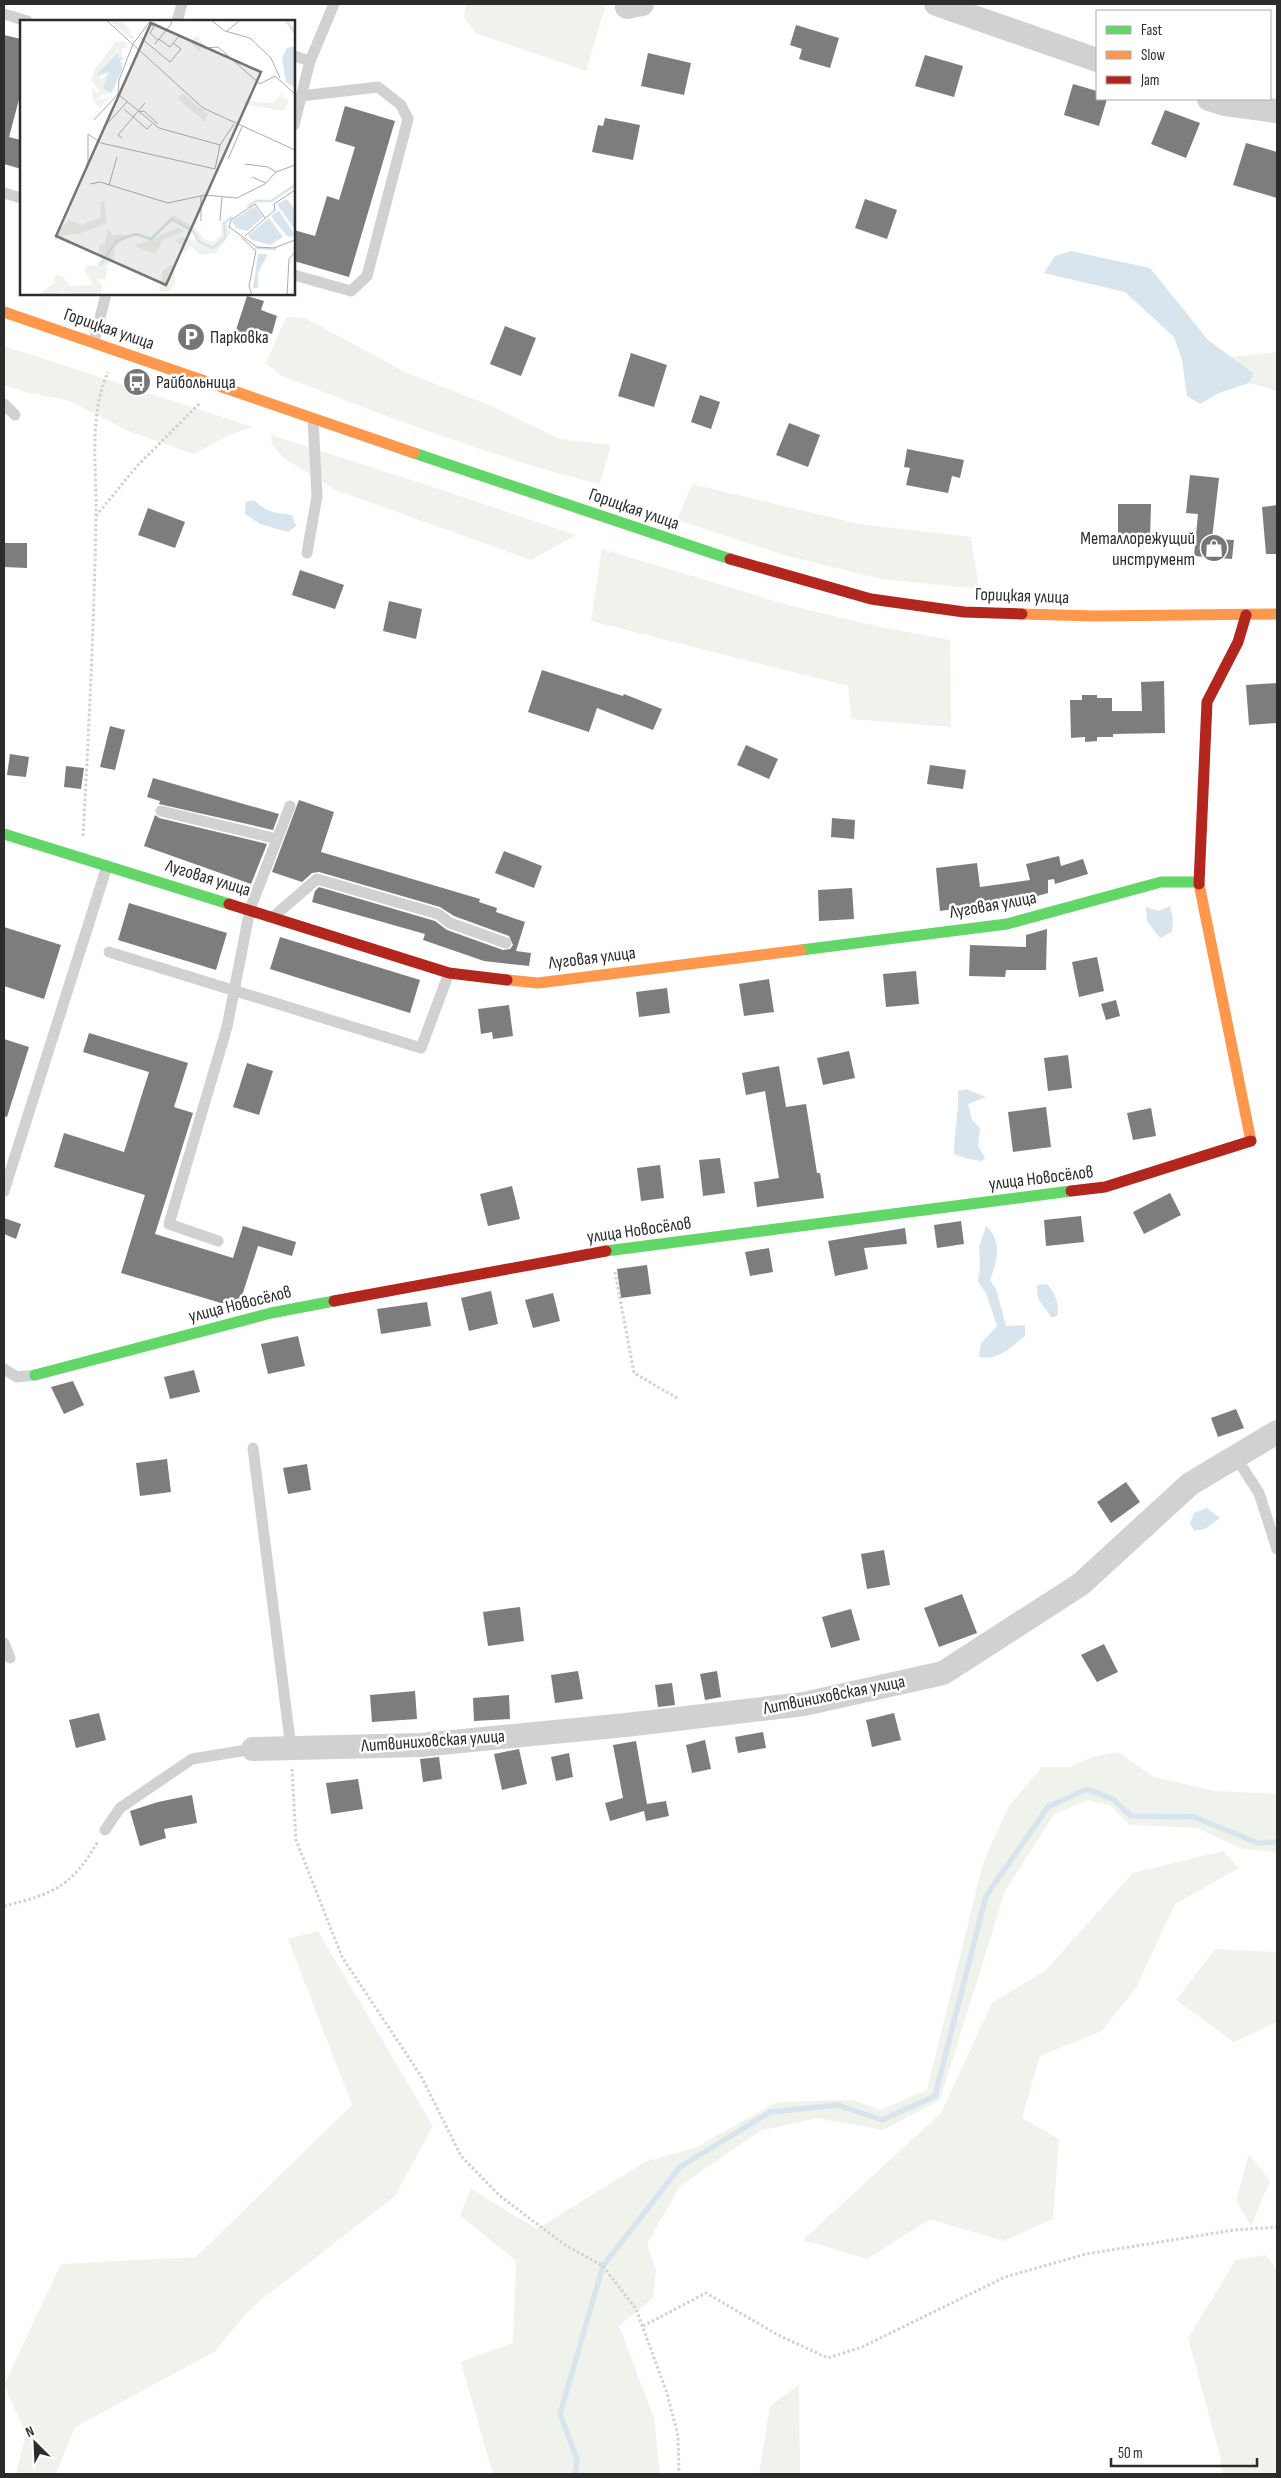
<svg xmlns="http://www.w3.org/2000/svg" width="1281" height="2478" font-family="'Sofia Sans Condensed',sans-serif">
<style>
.green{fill:#eff3eb}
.water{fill:#d8e5ef}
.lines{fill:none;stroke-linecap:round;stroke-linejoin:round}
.stream{stroke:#d8e5ef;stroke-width:5.5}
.building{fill:#7d7d7d}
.path{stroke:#d1d1d1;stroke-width:3;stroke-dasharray:2.5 2.5;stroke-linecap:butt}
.lane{stroke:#d1d1d1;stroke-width:11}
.street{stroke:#d1d1d1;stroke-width:24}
.fast{stroke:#63d668;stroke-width:11}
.slow{stroke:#ff974d;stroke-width:11}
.jam{stroke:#b3261e;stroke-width:11}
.labels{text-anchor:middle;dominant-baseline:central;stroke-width:5;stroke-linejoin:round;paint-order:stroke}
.street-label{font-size:18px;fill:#2c2c2c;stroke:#fff}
.poi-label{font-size:18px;fill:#2c2c2c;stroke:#fff;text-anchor:start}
.inset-river{fill:none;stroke:#d8e5ef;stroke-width:2.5}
.inset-road{fill:none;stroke:#ababab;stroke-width:1}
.view{fill:#767676;fill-opacity:0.15;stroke:#767676;stroke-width:2.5}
.inset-edge{fill:none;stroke:#2c2c2c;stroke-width:2.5}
</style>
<rect width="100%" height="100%" fill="#fff"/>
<g class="green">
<path d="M466 4H606L586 71 475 33 464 17Z"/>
<path d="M286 317 305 318 405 372 489 405 560 439 611 445 600 484C490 457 385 416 280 375L266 363Z"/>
<path d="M4 346 253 427 231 434 194 454 128 431 70 401 26 392 4 385Z"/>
<path d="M1277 352V391L1249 383 1252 373 1231 357Z"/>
<path d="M271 435 424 484 576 535 531 560 336 490 284 458 272 445Z"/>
<path d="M692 484 859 524 971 537 979 589 881 579 784 555 677 520Z"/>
<path d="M602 549 788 605 880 627 950 640 951 727 851 719 848 686 591 621Z"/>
<path d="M1118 1752 1154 1777 1215 1791 1277 1794V1852L1242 1849 1197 1828 1130 1825 1109 1805 1088 1800 1054 1814 1005 1891 940 2100 883 2130 817 2118 760 2131 680 2186 647 2244 656 2270 653 2298 619 2326 654 2418 660 2474H493L461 2362 513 2343 516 2261 460 2215 471 2189 537 2229 645 2162 697 2147 777 2102 852 2100 880 2110 927 2090 983 1863 1009 1806 1042 1767H1071L1092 1757Z"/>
<path d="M1223 1851 1239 1868 1175 1904 1137 1986 1102 2031 1040 2056 1022 2118 1059 2139 1053 2219 1003 2241 930 2219 867 2259 803 2240 941 2113 992 2003 1045 1971 1133 1873Z"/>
<path d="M318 1931 433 2126 395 2196 252 2307 214 2352 75 2427 56 2474H16L26 2434 4 2385 61 2264 196 2257 352 2105 288 1939Z"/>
<path d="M1215 1949 1277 1952V2022L1234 2042 1176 2000Z"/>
<path d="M1249 2154 1270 2181 1251 2226 1236 2201Z"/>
<path d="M1266 2255 1277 2270V2474H1223L1219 2452 1188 2338 1236 2260Z"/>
<path d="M799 2385 800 2474H759L770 2406Z"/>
</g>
<g class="water">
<path d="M1071 251 1150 268 1208 340 1253 373 1249 383 1219 393 1200 404 1187 396 1182 360 1174 337 1125 292 1044 273 1055 256Z"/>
<path d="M254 500C265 512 276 513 292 515L296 526 288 532 260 524 245 514 246 502Z"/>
<path d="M1170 906 1173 920 1172 932 1160 938 1147 921 1146 907 1159 911Z"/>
<path d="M966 1089 986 1097 968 1104 972 1120 980 1128 978 1146 985 1158 982 1161 968 1159 954 1154C954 1133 959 1112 958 1091Z"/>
<path d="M986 1226C1003 1241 997 1262 990 1280L996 1289 1006 1326 1025 1325V1336C1011 1347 998 1361 979 1357L981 1343 997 1326 986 1293 978 1282 980 1266 979 1247Z"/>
<path d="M1047 1284C1056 1294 1058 1302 1058 1315L1052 1318 1038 1299 1037 1285Z"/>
<path d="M1207 1508 1220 1518 1205 1529 1194 1531 1190 1523 1194 1513Z"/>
</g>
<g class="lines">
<path class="stream" d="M575 2474 577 2459 560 2414 603 2266 680 2167 770 2112 838 2105 882 2120 935 2096 986 1896 1048 1807 1087 1789 1113 1799 1131 1816 1194 1817 1258 1843 1277 1842"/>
</g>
<g class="building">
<path d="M796 25 839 38 830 68 799 59 802 49 790 45Z"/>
<path d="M4 35 21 39V92L9 137 21 140V169L4 164Z"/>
<path d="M648 53 691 63 684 95 641 86Z"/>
<path d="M925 55 963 66 954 97 915 86Z"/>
<path d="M1073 84 1097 91V99H1107L1099 126 1064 115Z"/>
<path d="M345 106 395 121 349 277 294 261V230L315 236 327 196 339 200 355 147 335 141Z"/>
<path d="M1165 110 1200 123 1186 158 1151 144Z"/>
<path d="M605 118 640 125 633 160 592 152 598 125 603 126Z"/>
<path d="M1246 143 1277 152V198L1233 185Z"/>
<path d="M865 199 897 210 887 239 855 228Z"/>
<path d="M247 296 264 301 261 310 277 316 272 334 257 329 253 342 234 336Z"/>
<path d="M505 326 536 338 521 376 490 364Z"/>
<path d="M631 353 667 365 654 407 618 396Z"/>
<path d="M700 395 720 402 711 429 691 422Z"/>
<path d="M789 423 820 435 808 467 776 455Z"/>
<path d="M907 449 964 460 960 478 952 476 948 493 906 485 910 468 904 467Z"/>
<path d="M1190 475 1219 478 1212 539 1234 540 1232 559 1194 556 1198 514 1186 513Z"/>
<path d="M1118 504H1151L1150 540 1118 539Z"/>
<path d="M1277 505V554H1266L1262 507Z"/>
<path d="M148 508 185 522 175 548 138 535Z"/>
<path d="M4 543H27V568L4 567Z"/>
<path d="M300 570 344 585 335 609 292 595Z"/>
<path d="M389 601 422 609 416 639 383 631Z"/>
<path d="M542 670 623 696 624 694 662 709 653 730 597 708 589 732 528 712Z"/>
<path d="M1164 681 1165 733 1113 734V737H1097V741L1085 742V737L1071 738 1070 700H1082V695H1097V698H1112V711H1142L1141 682Z"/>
<path d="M1277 683V723L1249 725 1246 685Z"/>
<path d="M110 726 125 730 115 770 100 767Z"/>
<path d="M746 745 778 759 769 779 737 765Z"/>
<path d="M10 754 29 757 26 777 7 775Z"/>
<path d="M930 765 966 770 963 789 927 784Z"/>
<path d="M66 766 84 768 81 789 64 787Z"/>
<path d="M153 778 279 814 273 830 159 804 160 801 147 797Z"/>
<path d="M299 800 334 812 321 852 480 899 479 902 497 908 496 912 525 922 516 951 531 953 529 966 484 961 423 940 425 934 312 902 315 891 319 887 435 921 447 930 503 950 510 949 513 945 509 936 454 916 440 907 319 872 312 873 302 882 272 872Z"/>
<path d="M155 815 159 818 267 844 251 884 144 846Z"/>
<path d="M832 818 855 820 854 839 831 837Z"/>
<path d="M504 851 542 866 534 888 495 873Z"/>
<path d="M1059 856 1061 866 1083 859 1088 874 1055 884 1054 879 1048 880V893L1030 898 940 911 936 868 977 863 980 887 1030 880 1026 864Z"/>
<path d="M852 888 854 919 819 921 818 890Z"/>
<path d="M129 903 227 933 216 970 118 940Z"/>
<path d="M4 927 61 945 44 999 4 986Z"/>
<path d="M1047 929 1046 970H1006L1005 977 969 976 970 945 1026 947V935Z"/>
<path d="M280 937 420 980 410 1013 270 969Z"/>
<path d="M1097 957 1104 991 1079 997 1072 962Z"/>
<path d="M916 971 919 1004 886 1007 883 974Z"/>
<path d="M769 979 774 1012 744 1016 739 984Z"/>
<path d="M667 988 670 1013 639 1017 636 992Z"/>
<path d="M1116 1000 1120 1016 1106 1020 1101 1004Z"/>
<path d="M509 1005 513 1036 493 1039 492 1032 481 1034 478 1009Z"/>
<path d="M89 1033 188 1063 174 1107 193 1113 155 1234 233 1258 243 1226 296 1242 292 1256 258 1246 239 1305 221 1303 121 1273 145 1195 54 1167 64 1133 124 1152 149 1072 83 1052Z"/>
<path d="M4 1039 29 1047 7 1117 4 1116Z"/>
<path d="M849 1051 855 1078 823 1085 817 1058Z"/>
<path d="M1068 1055 1072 1088 1048 1091 1044 1058Z"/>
<path d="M247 1063 273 1071 259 1115 233 1107Z"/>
<path d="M779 1066 786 1107 806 1104 817 1173H820L824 1198 757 1207 754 1182 779 1178 765 1091 746 1095 742 1073Z"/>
<path d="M1046 1107 1051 1147 1013 1152 1008 1112Z"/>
<path d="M1151 1108 1156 1136 1133 1140 1127 1113Z"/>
<path d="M720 1158 725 1193 703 1196 699 1160Z"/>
<path d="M660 1165 664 1198 641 1201 637 1168Z"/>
<path d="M512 1186 520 1219 488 1226 480 1194Z"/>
<path d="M1170 1193 1181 1215 1144 1234 1133 1212Z"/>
<path d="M1081 1216 1084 1242 1046 1246 1044 1220Z"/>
<path d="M4 1218 21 1224 16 1239 4 1234Z"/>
<path d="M961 1221 964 1244 937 1248 934 1225Z"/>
<path d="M905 1228 907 1244 864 1248 868 1269 835 1276 828 1241Z"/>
<path d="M769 1248 773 1272 750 1276 745 1252Z"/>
<path d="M647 1265 651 1294 621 1298 617 1269Z"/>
<path d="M491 1291 498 1324 469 1331 461 1298Z"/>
<path d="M553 1293 560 1321 533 1328 525 1300Z"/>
<path d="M427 1302 431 1326 381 1334 377 1309Z"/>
<path d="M298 1336 305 1366 268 1374 261 1344Z"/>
<path d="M194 1370 200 1392 170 1399 164 1377Z"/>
<path d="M73 1381 84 1405 64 1414 51 1387Z"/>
<path d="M1236 1409 1244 1428 1218 1437 1211 1418Z"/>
<path d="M167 1459 171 1492 140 1496 136 1463Z"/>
<path d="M307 1464 311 1490 288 1494 283 1468Z"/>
<path d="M1126 1482 1140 1502 1111 1523 1097 1502Z"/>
<path d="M884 1550 890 1585 867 1589 861 1554Z"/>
<path d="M962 1594 977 1633 939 1647 924 1608Z"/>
<path d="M520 1607 524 1641 488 1646 483 1612Z"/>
<path d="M851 1609 860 1640 831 1648 822 1617Z"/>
<path d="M1104 1644 1118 1672 1097 1682 1081 1655Z"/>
<path d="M578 1671 583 1699 555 1703 551 1675Z"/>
<path d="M717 1671 721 1697 705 1700 700 1674Z"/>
<path d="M672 1683 675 1705 658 1707 655 1685Z"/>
<path d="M415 1691 417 1719 372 1722 370 1695Z"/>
<path d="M509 1695 510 1719 474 1721 473 1698Z"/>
<path d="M99 1713 106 1740 76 1748 69 1720Z"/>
<path d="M894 1713 901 1740 872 1747 866 1720Z"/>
<path d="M763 1732 766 1748 738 1753 735 1737Z"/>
<path d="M705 1740 711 1769 692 1773 686 1745Z"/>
<path d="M636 1741 647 1804 666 1801 669 1816 646 1821 644 1811 610 1821 605 1803 623 1798 613 1745Z"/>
<path d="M519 1749 527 1784 502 1790 494 1754Z"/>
<path d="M569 1753 573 1777 556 1781 551 1757Z"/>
<path d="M439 1757 442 1779 423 1782 420 1759Z"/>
<path d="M358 1779 363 1809 331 1814 326 1783Z"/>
<path d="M192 1795 197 1823 164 1829 166 1838 140 1846 130 1811 158 1802Z"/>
</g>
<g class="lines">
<g class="path">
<path d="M96 516 137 466 200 403"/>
<path d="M83 836C89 730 94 623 96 517 97 469 88 417 108 372"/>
<path d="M615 1272 634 1373 677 1398"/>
<path d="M292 1769 296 1840 342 1957 421 2076 461 2156 500 2196 565 2245 603 2266 636 2309 667 2393 678 2436 679 2474"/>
<path d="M4 1906C53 1894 72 1887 98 1841"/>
<path d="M643 2326 706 2293 778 2335 828 2358 862 2347 1005 2277 1086 2254 1234 2230 1277 2227"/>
</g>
<g class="lane">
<path d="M4 14 27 21"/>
<path d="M177 21 182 4"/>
<path d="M294 56 310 61"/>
<path d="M294 125 310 61 334 4"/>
<path d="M4 193 21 198"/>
<path d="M294 275 351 291 367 276 408 119 401 105 378 87 301 96"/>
<path d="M94 342 106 294"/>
<path d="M4 404 15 415"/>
<path d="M307 553 317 496 313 419"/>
<path d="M161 811 277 839"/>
<path d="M273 917 317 879 438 914 450 923 506 943"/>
<path d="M109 952 421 1048 449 973"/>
<path d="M4 1191 107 866"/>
<path d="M218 1241 169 1224 227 1027 250 909 290 806"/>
<path d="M4 1369 17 1377 35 1375"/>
<path d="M253 1448 291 1748"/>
<path d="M1235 1456 1259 1493 1277 1549"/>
<path d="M4 1643 10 1658"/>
<path d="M105 1830 120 1808 192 1759 253 1749"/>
</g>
<g class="street">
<path d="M936 4 1097 60"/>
<path d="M627 7 642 4"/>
<path d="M1209 99 1225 104 1277 111"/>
<path d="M253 1749 421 1745 626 1725 804 1704 943 1673 1081 1584 1190 1484 1277 1432"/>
</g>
<g class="fast">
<path d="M414 453 730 559"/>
<path d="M4 834 229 904"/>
<path d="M801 950 1007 924 1161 882H1199"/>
<path d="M606 1251 1071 1191"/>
<path d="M35 1375 271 1313 334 1301"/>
</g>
<g class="slow">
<path d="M4 312 414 453"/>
<path d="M1022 614 1095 616 1277 614"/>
<path d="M1199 884 1251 1141"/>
<path d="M507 980 538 983 801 950"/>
</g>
<g class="jam">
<path d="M730 559 871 599 964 612 1022 614"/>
<path d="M1199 884 1207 702 1238 642 1246 615"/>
<path d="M229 904 449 973 507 980"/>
<path d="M1071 1191 1105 1187 1251 1141"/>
<path d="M334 1301 606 1251"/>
</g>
</g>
<defs>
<g id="parking-disc" transform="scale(1.4375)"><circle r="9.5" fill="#767676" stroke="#fff"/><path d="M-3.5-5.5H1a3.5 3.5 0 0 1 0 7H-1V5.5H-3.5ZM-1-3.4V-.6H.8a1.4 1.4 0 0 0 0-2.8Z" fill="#fff"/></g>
<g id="bus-disc" transform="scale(1.4375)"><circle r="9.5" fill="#767676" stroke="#fff"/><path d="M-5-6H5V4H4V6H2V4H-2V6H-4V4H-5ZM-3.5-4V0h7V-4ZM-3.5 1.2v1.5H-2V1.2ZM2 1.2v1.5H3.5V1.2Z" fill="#fff"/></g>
<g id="shop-disc" transform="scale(1.4375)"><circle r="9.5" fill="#767676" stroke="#fff"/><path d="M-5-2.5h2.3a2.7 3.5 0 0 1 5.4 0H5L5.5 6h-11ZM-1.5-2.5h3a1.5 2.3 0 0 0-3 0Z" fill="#fff"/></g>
</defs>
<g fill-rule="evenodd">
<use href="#parking-disc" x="191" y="337"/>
<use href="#bus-disc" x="137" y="382"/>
<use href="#shop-disc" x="1214" y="548"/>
</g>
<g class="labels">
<g class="street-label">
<text transform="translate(109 329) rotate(19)">Горицкая улица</text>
<text transform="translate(634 509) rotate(19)">Горицкая улица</text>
<text transform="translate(1022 596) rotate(2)">Горицкая улица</text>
<text transform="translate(208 878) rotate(17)">Луговая улица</text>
<text transform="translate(993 905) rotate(-10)">Луговая улица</text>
<text transform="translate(592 958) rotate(-7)">Луговая улица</text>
<text transform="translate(1041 1178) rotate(-7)">улица Новосёлов</text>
<text transform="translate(639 1230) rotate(-8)">улица Новосёлов</text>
<text transform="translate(240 1304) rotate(-14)">улица Новосёлов</text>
<text transform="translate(834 1695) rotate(-11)">Литвиниховская улица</text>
<text transform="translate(433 1741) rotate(-4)">Литвиниховская улица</text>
</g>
<g class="poi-label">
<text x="210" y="337">Парковка</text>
<text x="156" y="382">Райбольница</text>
<text x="1195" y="538" text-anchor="end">Металлорежущий<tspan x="1195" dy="21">инструмент</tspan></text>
</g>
</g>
<g transform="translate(20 20)">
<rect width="275" height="275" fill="#fff"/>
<path d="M89 0H102L114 18 112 20ZM177 15 184 25 179 32 170 22ZM105 21 108 27 102 29V51L98 30 79 53 81 60 89 52 83 68 88 72 85 76 81 74 79 80 89 78 79 88 73 80 72 68 78 74 80 71 71 60 75 49 95 22ZM263 72 262 78 268 79 269 82 263 91 224 84 223 81 254 83ZM162 73 188 94 185 102 158 79ZM81 181H84L87 203 59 214 44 215 34 221 40 208 49 200 61 205 80 198ZM153 195 175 208 184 219 193 222 201 215 202 203 205 200 211 213 196 233 180 235 171 226 163 233V226L155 220 161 217 176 221 173 213 152 199 132 219 157 208 166 211 142 220 136 234 114 226 131 220 115 215 101 221 95 227 93 241 85 246 88 248 85 260 76 259 83 265 80 275H49L43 272 39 275H18L36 262 33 259 36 255 42 256 50 266 73 265 64 250 67 245 77 246 81 239 78 236 80 224H85L88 209 92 215 117 214 130 218ZM151 245H153L155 264 149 271H139L143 250Z" fill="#eff3eb"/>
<path d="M275 26V68L266 62 262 38 267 28ZM98 32 99 38 106 37 100 40 102 50 91 74 83 68 89 52 78 56 77 54ZM267 179 275 190V210L257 184ZM235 186 243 197 227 211 216 208 212 201ZM259 191 273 212 274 216 268 217 253 199 252 195ZM249 198 263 217 250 225 232 220 228 215ZM238 234H248L238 253V268H233Z" fill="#d8e5ef"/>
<path class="inset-river" d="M266 0 275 13M227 187 236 181H251L275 165M235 228 256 229M80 246 96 221 116 214 131 219 152 199 174 212 178 221 193 228 205 218 204 203 212 197"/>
<path class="inset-road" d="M86 0 183 88 275 130M131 0 113 24 99 60 98 74 139 108 200 125M191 0 205 11 230 18 251 38 260 58M129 3 134 7 130 13 138 20M207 11 220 0M121 18 150 42 161 29 153 23M139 19 150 27 159 16M135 24 152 3 149 0M184 28 198 27 240 64 255 56 275 74M104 89 127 109 132 104M119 92 124 91 138 104M74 100 98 74M85 106 107 82M102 118 98 115 125 83M208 139 222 107M225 144 248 147 256 152M68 146V114L81 123 195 149 200 125 214 104M232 157 246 163M70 164 80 162 148 183 185 175 217 178 245 164 256 152 275 145M89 165 97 137M181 176V201M245 198 235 184 211 200 209 207 237 227 254 228 275 220M200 201 202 177M225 216 255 190 254 184 275 170M222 218 236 231 229 266 232 275M267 275 269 239 275 232"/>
<path class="view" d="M131 3 241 52 146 265 36 216Z"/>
<rect width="275" height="275" class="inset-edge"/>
</g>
<rect width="1281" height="2478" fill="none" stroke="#2c2c2c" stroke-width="10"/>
<rect x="1096" y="10" width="175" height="90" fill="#ffffff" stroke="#ababab"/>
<rect x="1106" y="26" width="25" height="8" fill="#63d668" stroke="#ababab"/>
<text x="1141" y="35" font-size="15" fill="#2c2c2c">Fast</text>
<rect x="1106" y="51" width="25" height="8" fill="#ff974d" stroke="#ababab"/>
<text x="1141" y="60" font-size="15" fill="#2c2c2c">Slow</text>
<rect x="1106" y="76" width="25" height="8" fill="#b3261e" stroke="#ababab"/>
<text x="1141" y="85" font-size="15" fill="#2c2c2c">Jam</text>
<g transform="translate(35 2443) rotate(336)" stroke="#ffffff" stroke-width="4" paint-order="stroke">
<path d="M0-4L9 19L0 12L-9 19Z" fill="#2c2c2c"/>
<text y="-8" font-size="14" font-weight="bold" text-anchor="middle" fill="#2c2c2c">N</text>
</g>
<path d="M1111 2458v8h146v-8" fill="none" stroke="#2c2c2c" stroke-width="2.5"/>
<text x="1118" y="2458" font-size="15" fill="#2c2c2c" stroke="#ffffff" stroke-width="4" paint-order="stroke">50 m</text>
</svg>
